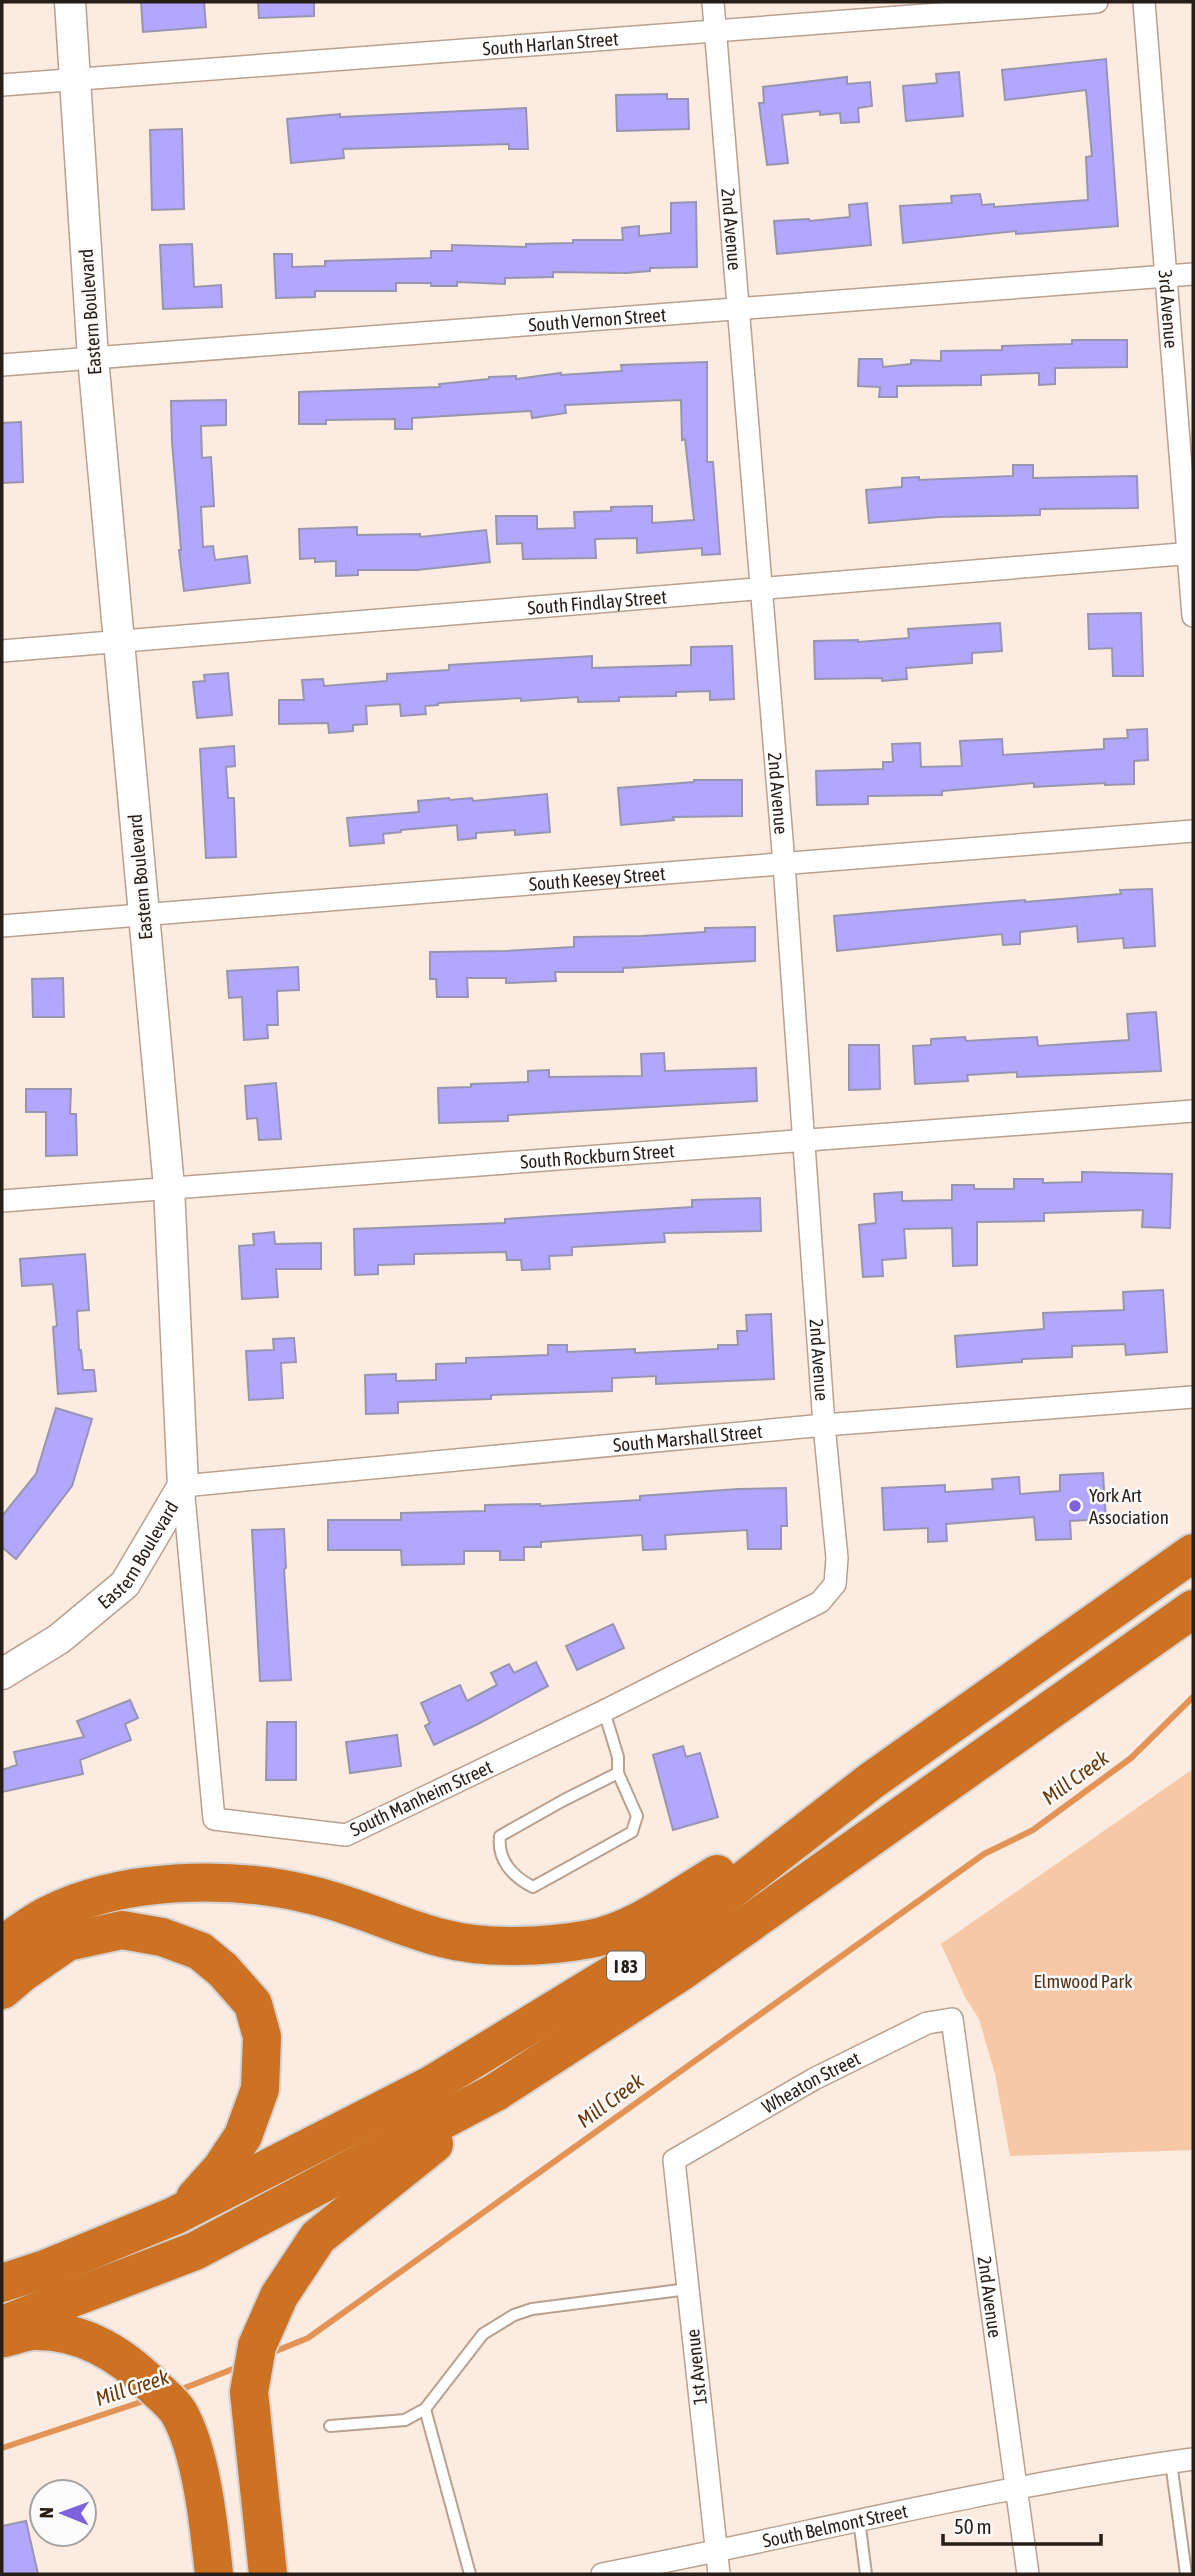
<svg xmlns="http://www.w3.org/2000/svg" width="1195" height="2576" font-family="'Asap Condensed',sans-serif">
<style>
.green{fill:#f8c7a5}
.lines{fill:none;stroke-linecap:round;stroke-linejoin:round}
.stream{stroke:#e49356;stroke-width:6}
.building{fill:#b3a6fe;stroke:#9795af;stroke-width:2}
.lane-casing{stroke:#baa08f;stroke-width:14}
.street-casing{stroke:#baa08f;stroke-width:24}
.secondary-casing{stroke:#baa08f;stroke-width:33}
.highway-casing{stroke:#d4d2d1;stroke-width:42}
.lane{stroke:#fff;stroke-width:10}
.street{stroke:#fff;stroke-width:21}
.secondary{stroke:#fff;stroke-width:30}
.highway{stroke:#cd7223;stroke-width:38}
.poi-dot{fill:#7d62dd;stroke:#fbfbfb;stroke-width:2.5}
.labels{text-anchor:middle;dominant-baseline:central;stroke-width:5;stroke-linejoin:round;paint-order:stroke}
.shield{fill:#fbfbfb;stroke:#67605c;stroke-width:2}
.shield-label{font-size:18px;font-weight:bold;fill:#281e18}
.street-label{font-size:19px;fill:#281e18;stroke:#fbfbfb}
.poi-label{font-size:19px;fill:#281e18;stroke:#fbfbfb;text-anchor:start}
.park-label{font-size:19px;fill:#543319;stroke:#fbfbfb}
.water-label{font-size:21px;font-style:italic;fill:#6b3706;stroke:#fbfbfb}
</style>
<rect width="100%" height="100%" fill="#fbebe0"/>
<path class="green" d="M1193 1769V2150L1010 2156 995 2074 979 2019 965 1997 941 1944Z"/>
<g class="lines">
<g class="stream">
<path d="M271 2353 308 2338 984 1854 1033 1830 1131 1758 1193 1697"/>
<path d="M177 2391 238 2367"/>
<path d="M2 2448 150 2399"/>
</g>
</g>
<g class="building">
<path d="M141 2H204L206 27 143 32Z"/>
<path d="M258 2H314V16L259 18Z"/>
<path d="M1106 59 1118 226 1016 234V231L903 243 900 206 952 203 951 196 980 194 982 205 994 204V207L1088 200 1086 157 1092 156 1086 90 1005 100 1002 70Z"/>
<path d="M959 72 963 116 906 121 903 86 937 83 936 74Z"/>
<path d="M847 77V84L870 82 872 106 858 108 859 122 841 123 840 113 820 115V111L782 115 788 163 767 165 759 103H764L763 87Z"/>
<path d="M667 94V99H688L689 129 617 131 616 95Z"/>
<path d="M526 108 528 149H509V144L343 149 344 158 291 163 287 119 340 114V117Z"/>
<path d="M182 129 184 209 152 210 150 130Z"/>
<path d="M696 202 697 267 650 268V271L626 273 553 272V277L505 278V284L457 282V286H431V283H396V291H315V297L276 298 274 254H292V267L325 266V261L431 258V251H452V245L526 247V244L573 243V240H623L622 228 639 226V236L671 233V203Z"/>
<path d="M867 203 871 245 777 254 774 221 809 219 810 221 850 217 849 205Z"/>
<path d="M192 244 194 287 221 285 222 307 163 309 160 245Z"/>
<path d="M1072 340H1127V367L1055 368V384L1039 385V373L981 375V385L897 386V397H879L880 387 858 386 859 359H882L883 367 911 364V360L941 361V351L1002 350V346L1072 344Z"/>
<path d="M707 362V462H713L720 554 702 555V548L637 553V538L595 539 596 558 523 559 522 543 497 544 496 516H537V529L575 528 574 512 611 511V507L652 506V523L694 520 685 439 682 440 681 400 565 405 566 413 532 418 531 411 412 418V429H395V419L326 420V424H299V392L440 387 439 384 489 379V377L516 376V379L561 373V375L622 371 621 365Z"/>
<path d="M226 400V425L201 426 202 458 211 457 214 506 201 507 203 547 213 546 215 560 247 556 250 583 184 591 179 550H181L172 442 171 401Z"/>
<path d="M21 422 23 482 2 483V423Z"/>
<path d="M1013 465H1033V478L1137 476 1138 508 1040 509V515L939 517 869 523 866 490 902 487V478L919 477V480L1013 476Z"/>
<path d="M357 527V535L420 534V537L486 530 490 562 417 570H358V575L336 576V561L315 562V558L300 559 299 529Z"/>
<path d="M1141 613 1143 676H1113L1112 648 1089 649 1088 614Z"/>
<path d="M1000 623 1002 651 972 653V663L906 668 907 679 882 681V678L815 679 814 641 858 640V642L909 638 908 629Z"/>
<path d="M732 646 734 699 710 700V691L676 692V696L619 697V701L578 702V697L521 701V698L438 703V705L425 706 426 714 401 716 400 704 366 706 367 724 353 725V731L329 733 328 723 279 724V700H304L302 680 323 679 324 686 387 681V674L449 670V665L592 656V668L691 665V647Z"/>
<path d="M228 673 232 715 197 718 193 682 205 681 204 675Z"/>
<path d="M1147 729 1148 760 1134 761V784L1105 785V783L1034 787V783L942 791V795L868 796V804L817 805 816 771 883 769V762H893L892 744 920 743 921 767 962 766 960 741 1002 739 1003 755 1104 749V739L1128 738 1127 730Z"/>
<path d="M234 746 235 766 226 767 228 798H234L236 857 206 858 200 749Z"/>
<path d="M694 780H742V816L673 817 674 820 621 825 618 788 694 782Z"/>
<path d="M547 794 550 832 515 835V830L476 833V838L458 840 457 825 401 830V832L383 834 384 843 350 846 347 818 419 812 418 801 449 798 450 800 472 798 473 801Z"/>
<path d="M1152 889 1155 946 1124 948 1123 938 1078 942 1077 926 1020 932V944L1003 945 1002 934 837 951 834 916 1025 900V902L1121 894 1120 890Z"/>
<path d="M755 927V961L623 968V972H555L556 981 506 983V978H467L468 997H437L436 979H430V952L505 951 574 947V937L641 936 705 932V928Z"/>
<path d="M298 967 299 990 277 991 278 1025H267L268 1038 244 1040 242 997 229 998 227 971Z"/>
<path d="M63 978 64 1017H33L32 979Z"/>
<path d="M1156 1012 1161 1071 1017 1077V1072L967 1075 968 1081 915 1084 913 1046 931 1045V1039L965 1037 966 1041 1037 1037 1038 1046 1129 1040 1127 1014Z"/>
<path d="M849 1045H879L880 1089 849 1090Z"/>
<path d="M664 1053 665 1071 756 1068 757 1101 508 1115V1121L439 1123 438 1088 471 1087V1084L528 1082V1071L549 1070V1077L642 1076 641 1054Z"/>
<path d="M276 1083 281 1139 259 1140 257 1118 247 1119 245 1086Z"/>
<path d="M26 1089H71L70 1114H76L77 1155 46 1156V1112H26Z"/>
<path d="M1082 1172 1172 1174 1170 1228 1142 1227 1143 1210 1044 1213V1221L977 1222V1265L953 1266 952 1228 904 1229 906 1258 882 1260 883 1276 863 1277 859 1225 876 1223 874 1194 902 1192V1201L952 1200V1185H974V1189H1014V1179H1043V1183L1082 1182Z"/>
<path d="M760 1198 761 1231 664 1233 665 1242 572 1247V1255L549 1256 550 1269 522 1270 521 1260H507L506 1252 414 1254V1264L378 1265V1274L355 1275 354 1229 505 1223V1219L692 1207V1200Z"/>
<path d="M274 1232 275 1244 321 1243V1269H276L278 1297 242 1299 239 1246 254 1245 253 1234Z"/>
<path d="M85 1254 89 1310 77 1311 79 1350H81L83 1370H94L96 1391 58 1394 53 1327 57 1326 53 1284 22 1286 20 1259Z"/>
<path d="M1163 1290 1167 1352 1126 1355 1125 1344 1072 1346V1357L1022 1359V1362L957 1367 955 1336 1044 1329 1043 1313 1124 1310 1123 1292Z"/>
<path d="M771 1314 774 1379 656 1384V1376L612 1378V1391L491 1395V1399L398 1402V1413L366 1414 365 1375 396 1374V1381L436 1380V1364L466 1363V1358L548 1355V1345H567V1352L635 1349V1353L718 1349V1345H738L737 1331H747L746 1315Z"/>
<path d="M294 1338 296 1362 281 1363 283 1398 249 1400 246 1351 274 1350 273 1339Z"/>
<path d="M56 1408 92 1419 72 1486 16 1559 2 1547V1516L36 1474Z"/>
<path d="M1103 1473 1106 1519 1070 1521 1071 1539 1036 1540 1034 1517 946 1524 947 1541 928 1542V1528L884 1530 882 1488 945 1485V1492L993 1489 992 1479 1019 1477 1020 1494 1060 1491V1475Z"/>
<path d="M786 1488 787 1526H781V1549H748L747 1530 665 1535 666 1549 643 1550 642 1535 541 1542V1547H524V1560H500V1551H464V1564L402 1565 401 1550H328V1520H401V1513L485 1511V1505L540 1504V1506L640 1500V1496L738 1489Z"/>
<path d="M284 1529 286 1568 284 1569 291 1680 260 1681 252 1530Z"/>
<path d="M613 1624 624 1648 577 1670 566 1646Z"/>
<path d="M536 1662 548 1686 478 1724 434 1745 425 1726 430 1723 421 1703 460 1685 467 1701 497 1685 491 1673 509 1664 514 1673Z"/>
<path d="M130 1700 138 1718 125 1724 131 1740 80 1760 83 1774 2 1792V1770L17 1765 14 1752 84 1737 77 1721Z"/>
<path d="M267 1722H296V1780H266Z"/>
<path d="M397 1735 401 1766 350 1773 346 1742Z"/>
<path d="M683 1746 686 1757 700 1753 718 1817 673 1830 653 1755Z"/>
<path d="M26 2521 38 2574H2V2526Z"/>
</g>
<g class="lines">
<g class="lane-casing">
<g id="lane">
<path d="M604 1711 618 1757V1773L637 1816 632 1832 533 1887C513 1877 497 1860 500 1836L564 1800 618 1773"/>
<path d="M425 2409 483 2334 514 2315 532 2309 688 2289"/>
<path d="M330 2426 405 2420 425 2409 470 2574"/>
<path d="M1171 2462 1186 2574"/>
<path d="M859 2520 866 2574"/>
</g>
</g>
<g class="street-casing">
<g id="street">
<path id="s1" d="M713 2 784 864 824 1425 837 1558 835 1584 820 1602 604 1711 346 1835 214 1819 183 1486 824 1425 1193 1397"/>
<path id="s2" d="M1144 2 1193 616"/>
<path id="s3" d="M2 85 1097 2"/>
<path id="s4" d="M2 365 1193 274"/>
<path id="s5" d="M2 651 1193 553"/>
<path id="s6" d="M2 926 1193 831"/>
<path id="s7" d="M2 1201 1193 1111"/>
<path id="s8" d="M602 2574C799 2536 994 2486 1193 2459"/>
<path id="s9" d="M719 2574 674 2160 814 2079 927 2023 952 2019 1028 2574"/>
</g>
</g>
<g class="secondary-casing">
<g id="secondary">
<path id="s10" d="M2 1674 59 1639 125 1584 183 1486 169 1187 93 358 70 2"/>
</g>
</g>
<g class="highway-casing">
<g id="highway">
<path d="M2 1945C16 1936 31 1924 46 1916 120 1877 231 1875 311 1895 356 1905 398 1927 442 1938 486 1950 546 1947 590 1939 636 1930 677 1898 717 1874"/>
<path d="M2 1990 22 1973 67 1942 122 1930 162 1937 200 1951 223 1970 253 2004 262 2037 260 2089 243 2136 221 2169 195 2198"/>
<path d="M2 2283 45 2269 174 2216 431 2085 659 1946 871 1781 1193 1553"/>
<path d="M2 2325 195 2251 496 2092 682 1971 1193 1609"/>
<path d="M4 2338C14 2336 25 2331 35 2331 81 2330 121 2354 153 2386 161 2394 173 2403 179 2413 202 2454 209 2527 214 2574"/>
<path d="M268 2574 249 2392 257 2346 279 2296 318 2237 434 2144"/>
</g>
</g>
<use href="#lane" class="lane"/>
<use href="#street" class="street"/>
<use href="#secondary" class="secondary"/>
<use href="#highway" class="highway"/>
</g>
<circle class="poi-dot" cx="1075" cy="1506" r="7"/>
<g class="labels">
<rect class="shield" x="607" y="1951.5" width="38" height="29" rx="5"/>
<g class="shield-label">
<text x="626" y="1966">I 83</text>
</g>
<g class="street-label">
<text stroke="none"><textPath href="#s3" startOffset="550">South Harlan Street</textPath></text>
<text stroke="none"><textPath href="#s1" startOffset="228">2nd Avenue</textPath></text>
<text stroke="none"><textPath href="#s2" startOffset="308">3rd Avenue</textPath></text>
<text transform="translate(90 312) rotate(-94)">Eastern Boulevard</text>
<text stroke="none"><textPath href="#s4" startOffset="597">South Vernon Street</textPath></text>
<text stroke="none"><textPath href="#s5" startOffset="597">South Findlay Street</textPath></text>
<text stroke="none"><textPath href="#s1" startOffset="794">2nd Avenue</textPath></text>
<text transform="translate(140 877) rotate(-95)">Eastern Boulevard</text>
<text stroke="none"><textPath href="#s6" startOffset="597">South Keesey Street</textPath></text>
<text stroke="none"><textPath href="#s7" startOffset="597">South Rockburn Street</textPath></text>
<text stroke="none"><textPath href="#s1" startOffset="1362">2nd Avenue</textPath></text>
<text stroke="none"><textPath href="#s1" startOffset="3113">South Marshall Street</textPath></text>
<text stroke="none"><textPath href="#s10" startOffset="184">Eastern Boulevard</textPath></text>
<text transform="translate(421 1798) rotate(-25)">South Manheim Street</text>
<text stroke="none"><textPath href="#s9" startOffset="574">Wheaton Street</textPath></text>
<text stroke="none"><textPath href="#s9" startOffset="1010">2nd Avenue</textPath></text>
<text transform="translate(696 2367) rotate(-96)">1st Avenue</text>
<text stroke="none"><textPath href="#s8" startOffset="238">South Belmont Street</textPath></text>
</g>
<g class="poi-label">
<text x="1089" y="1495">York Art<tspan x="1089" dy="22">Association</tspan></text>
</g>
<g class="park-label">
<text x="1083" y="1981">Elmwood Park</text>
</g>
<g class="water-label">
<text transform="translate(1075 1777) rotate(-36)">Mill Creek</text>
<text transform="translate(610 2100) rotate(-36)">Mill Creek</text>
<text transform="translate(132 2387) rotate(-18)">Mill Creek</text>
</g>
</g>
<rect width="1195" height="2576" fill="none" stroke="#281e18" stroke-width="7"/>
<g transform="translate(63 2513) rotate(271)"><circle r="33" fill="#fbfbfb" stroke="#a7a3a0" stroke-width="2"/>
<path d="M0-5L12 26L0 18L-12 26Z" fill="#7d62dd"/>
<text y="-10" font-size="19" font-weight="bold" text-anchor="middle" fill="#281e18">N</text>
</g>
<path d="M943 2534v10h158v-10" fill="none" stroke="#281e18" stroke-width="3.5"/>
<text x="954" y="2534" font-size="21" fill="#281e18" stroke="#fbfbfb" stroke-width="5" paint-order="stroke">50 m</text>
</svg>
